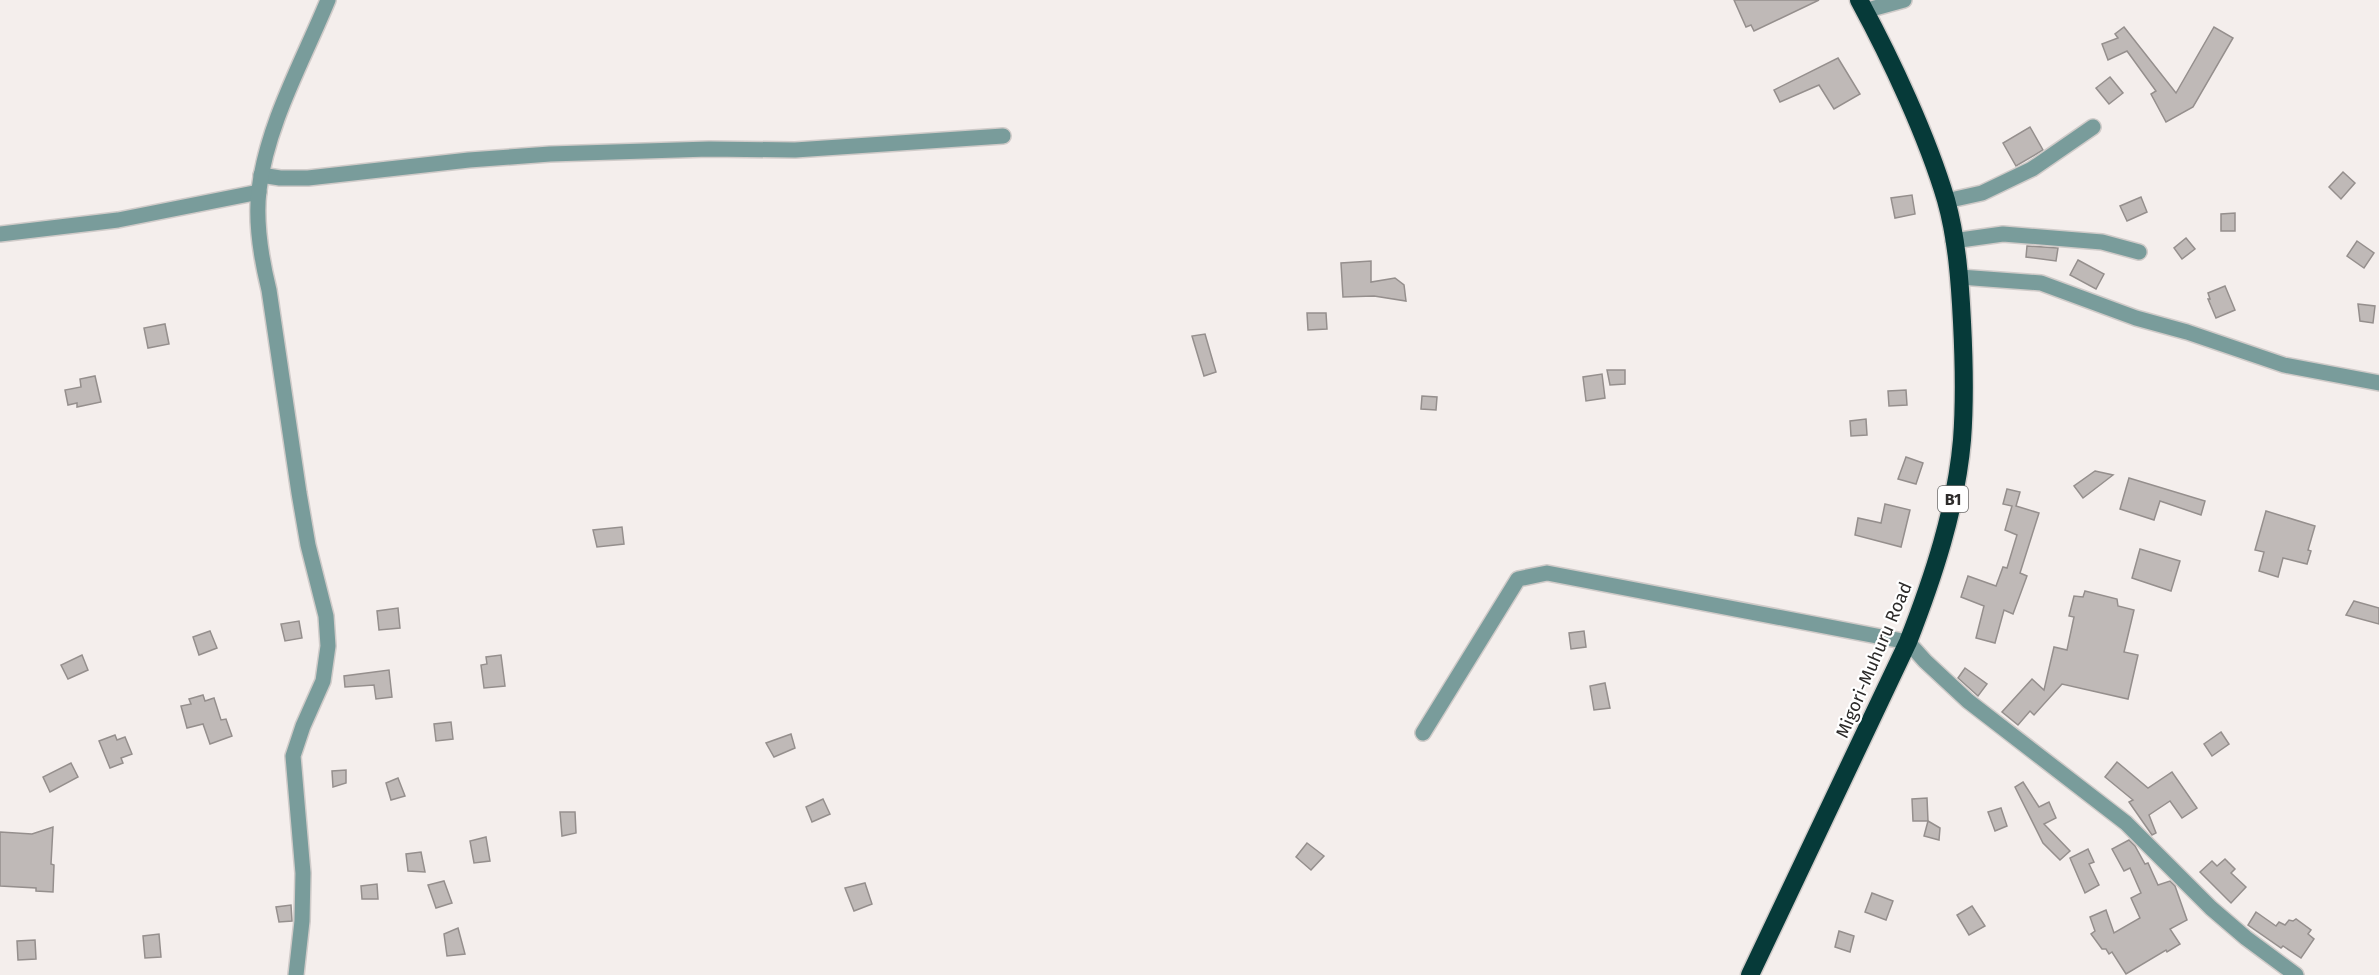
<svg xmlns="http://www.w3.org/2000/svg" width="2379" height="975" font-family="'Fira Sans',sans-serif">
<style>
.building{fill:#bfb9b7;stroke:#958f8d;stroke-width:1.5}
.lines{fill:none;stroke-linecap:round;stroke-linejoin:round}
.minor-casing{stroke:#d0cbc9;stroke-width:18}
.highway-casing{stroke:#d0cbc9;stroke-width:21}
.minor{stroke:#799c9b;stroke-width:15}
.highway{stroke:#063a39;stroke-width:18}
.labels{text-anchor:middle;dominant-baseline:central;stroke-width:4.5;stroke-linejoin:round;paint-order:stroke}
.shield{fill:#fff;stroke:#6c6b6a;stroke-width:1.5}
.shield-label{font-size:16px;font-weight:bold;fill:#2d2b2a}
.street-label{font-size:18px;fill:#2d2b2a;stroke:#fff}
</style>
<rect width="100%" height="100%" fill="#f4eeec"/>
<g class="building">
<path d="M1734 0H1819L1754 31 1751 25 1746 27Z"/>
<path d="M2124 27 2176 93 2214 27 2233 38 2193 107 2166 122 2151 94 2156 91 2127 51 2108 60 2102 44 2118 38 2115 34Z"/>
<path d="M1838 58 1860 94 1834 109 1819 85 1780 102 1774 90Z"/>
<path d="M2110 77 2123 93 2109 104 2096 88Z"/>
<path d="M2030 127 2043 150 2016 166 2003 143Z"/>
<path d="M2343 172 2355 183 2341 199 2329 187Z"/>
<path d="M1912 195 1915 214 1895 218 1891 198Z"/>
<path d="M2141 197 2147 212 2127 221 2120 206Z"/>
<path d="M2235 213V231H2221V214Z"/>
<path d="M2186 238 2195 249 2182 259 2174 248Z"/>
<path d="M2357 241 2374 253 2364 268 2347 256Z"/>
<path d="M2027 246 2058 248 2056 261 2026 257Z"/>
<path d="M2078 260 2104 274 2096 289 2070 275Z"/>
<path d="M1371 261V282L1395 278 1404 285 1406 301 1374 296 1343 297 1341 263Z"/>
<path d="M2225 286 2235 310 2216 318 2208 299H2210L2208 293Z"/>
<path d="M2358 304 2375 306 2373 323 2360 321Z"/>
<path d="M1307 313H1326L1327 329 1308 330Z"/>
<path d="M165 324 169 344 148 348 144 328Z"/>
<path d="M1205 334 1216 372 1204 376 1192 336Z"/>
<path d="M1607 370H1625V384L1610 385Z"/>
<path d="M1602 374 1605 398 1586 401 1583 377Z"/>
<path d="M95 376 101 402 77 407V403L68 405 65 390 81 387 80 379Z"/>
<path d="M1906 390 1907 405 1889 406 1888 391Z"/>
<path d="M1422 396 1437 397 1436 410 1421 409Z"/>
<path d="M1866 419 1867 435 1851 436 1850 421Z"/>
<path d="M1906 457 1923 463 1916 484 1898 479Z"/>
<path d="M2095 471 2113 475 2083 498 2074 486Z"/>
<path d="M2129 478 2205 501 2201 515 2160 501 2154 520 2120 509Z"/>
<path d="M2007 489 2020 492 2016 506 2039 513 2020 573 2027 576 2013 614 2004 610 1995 643 1976 638 1984 606 1961 597 1968 576 1996 586 2003 567 2007 568 2017 535 2005 530 2012 506 2003 504Z"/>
<path d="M1885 504 1910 510 1901 547 1855 535 1858 518 1881 523Z"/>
<path d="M2266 511 2315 526 2308 550 2311 551 2307 564 2283 558 2278 577 2259 571 2264 552 2255 550Z"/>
<path d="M622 527 624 544 597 547 593 530Z"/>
<path d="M2140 549 2180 561 2171 591 2132 578Z"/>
<path d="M2085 591 2117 599 2118 606 2134 610 2124 652 2138 655 2128 699 2062 684 2034 715 2030 711 2018 725 2002 712 2032 679 2044 690 2054 647 2067 650 2074 617 2069 616 2074 596 2083 597Z"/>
<path d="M2354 601 2379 608V624L2346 615Z"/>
<path d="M398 608 400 628 379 630 377 611Z"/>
<path d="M299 621 302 638 285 641 281 624Z"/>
<path d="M210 631 217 648 199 655 193 637Z"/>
<path d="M1584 631 1586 647 1571 649 1569 633Z"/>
<path d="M82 655 88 670 68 679 61 665Z"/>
<path d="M501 655 505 686 484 688 481 665 487 664 486 657Z"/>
<path d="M1965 668 1987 684 1978 696 1958 678Z"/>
<path d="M389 670 392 697 376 699 374 685 345 687 344 676Z"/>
<path d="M1605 683 1610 708 1594 710 1590 686Z"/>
<path d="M203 695 205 701 214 698 221 720 226 719 232 736 210 744 203 724 187 728 181 706 191 704 189 699Z"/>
<path d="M451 722 453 739 436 741 434 724Z"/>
<path d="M2221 732 2229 744 2212 756 2204 744Z"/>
<path d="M791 734 795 748 774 757 766 743Z"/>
<path d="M115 735 117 740 125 737 132 754 121 758 123 763 110 768 99 741Z"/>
<path d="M2117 762 2148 788 2172 772 2197 808 2182 818 2170 801 2149 815 2156 833 2152 835 2129 802 2133 800 2105 777Z"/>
<path d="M71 763 78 777 50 792 43 777Z"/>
<path d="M346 770V783L333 787 332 771Z"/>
<path d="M398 778 405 796 391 800 386 783Z"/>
<path d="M2023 782 2039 807 2049 802 2056 818 2044 824 2070 851 2060 860 2043 843 2015 787Z"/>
<path d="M1927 798 1928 821H1913L1912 799Z"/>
<path d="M823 799 830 814 812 822 806 807Z"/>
<path d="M2001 808 2007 826 1995 831 1988 812Z"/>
<path d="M560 812H575L576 833 562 836Z"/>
<path d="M1928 821 1940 828 1939 840 1924 836Z"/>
<path d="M53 827 51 864 54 865 53 892 36 891V888L0 886V832L32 834Z"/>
<path d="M486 837 490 861 474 863 470 841Z"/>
<path d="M2129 840 2135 846 2145 864 2148 863 2158 885 2170 881 2175 886 2187 920 2170 929 2180 944 2167 952 2166 950 2126 974 2112 952 2109 954 2106 949H2102L2091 934 2095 931 2090 917 2106 910 2114 933 2140 918 2131 898 2141 893 2130 868 2124 871 2112 849Z"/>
<path d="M1307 843 1324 856 1311 870 1296 857Z"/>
<path d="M2088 849 2094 862 2089 864 2099 885 2085 893 2070 858Z"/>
<path d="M421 852 425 872 408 871 406 854Z"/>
<path d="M2225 859 2235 869 2231 873 2246 887 2231 903 2200 872 2212 861 2217 866Z"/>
<path d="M444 881 452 903 436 908 428 885Z"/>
<path d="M865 883 872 904 854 911 845 888Z"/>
<path d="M377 884 378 899H362L361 886Z"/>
<path d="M1872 893 1893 901 1886 920 1865 912Z"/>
<path d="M291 905 292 921 279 922 276 907Z"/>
<path d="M1972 906 1985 926 1969 935 1957 915Z"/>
<path d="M2256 912 2276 926 2279 922 2285 925 2289 920 2293 921 2296 919 2311 930 2308 934 2314 939 2301 958 2283 946 2281 948 2248 925Z"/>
<path d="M458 928 465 954 447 956 444 934Z"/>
<path d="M1839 931 1854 936 1850 952 1835 947Z"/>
<path d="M159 934 161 957 145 958 143 936Z"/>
<path d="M35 940 36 959 18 960 17 941Z"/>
</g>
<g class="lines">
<g class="minor-casing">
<g id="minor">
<path d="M1864 11 1904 0"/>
<path d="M261 175 280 178H308L469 160 550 154 709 149 795 150 1003 136"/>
<path d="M1946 201 1982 193 2032 169 2093 127"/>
<path d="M0 234 118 220 259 192"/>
<path d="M1953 241 2003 234 2102 242 2139 252"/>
<path d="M1960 277 2041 283 2136 318 2187 332 2284 365 2379 383"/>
<path d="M1423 733 1518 579 1547 573 1908 642 1925 661 1968 701 2126 823 2211 908 2246 938 2296 975"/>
<path d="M296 975 302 921 303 873 293 756 303 726 323 681 328 646 326 616 308 545 299 493 269 290C261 258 255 224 259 190 267 124 303 61 328 0"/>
</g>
</g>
<g class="highway-casing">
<path id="highway" d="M1750 975 1908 642C1933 578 1956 509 1962 440 1965 401 1964 361 1962 322 1960 282 1957 239 1946 200 1927 136 1891 59 1859 0"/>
</g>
<use href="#minor" class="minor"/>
<use href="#highway" class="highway"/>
</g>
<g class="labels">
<rect class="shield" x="1938" y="486" width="30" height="26" rx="4.5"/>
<g class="shield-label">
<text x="1953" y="499">B1</text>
</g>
<g class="street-label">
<text transform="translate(1874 660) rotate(-67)">Migori-Muhuru Road</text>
</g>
</g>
</svg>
